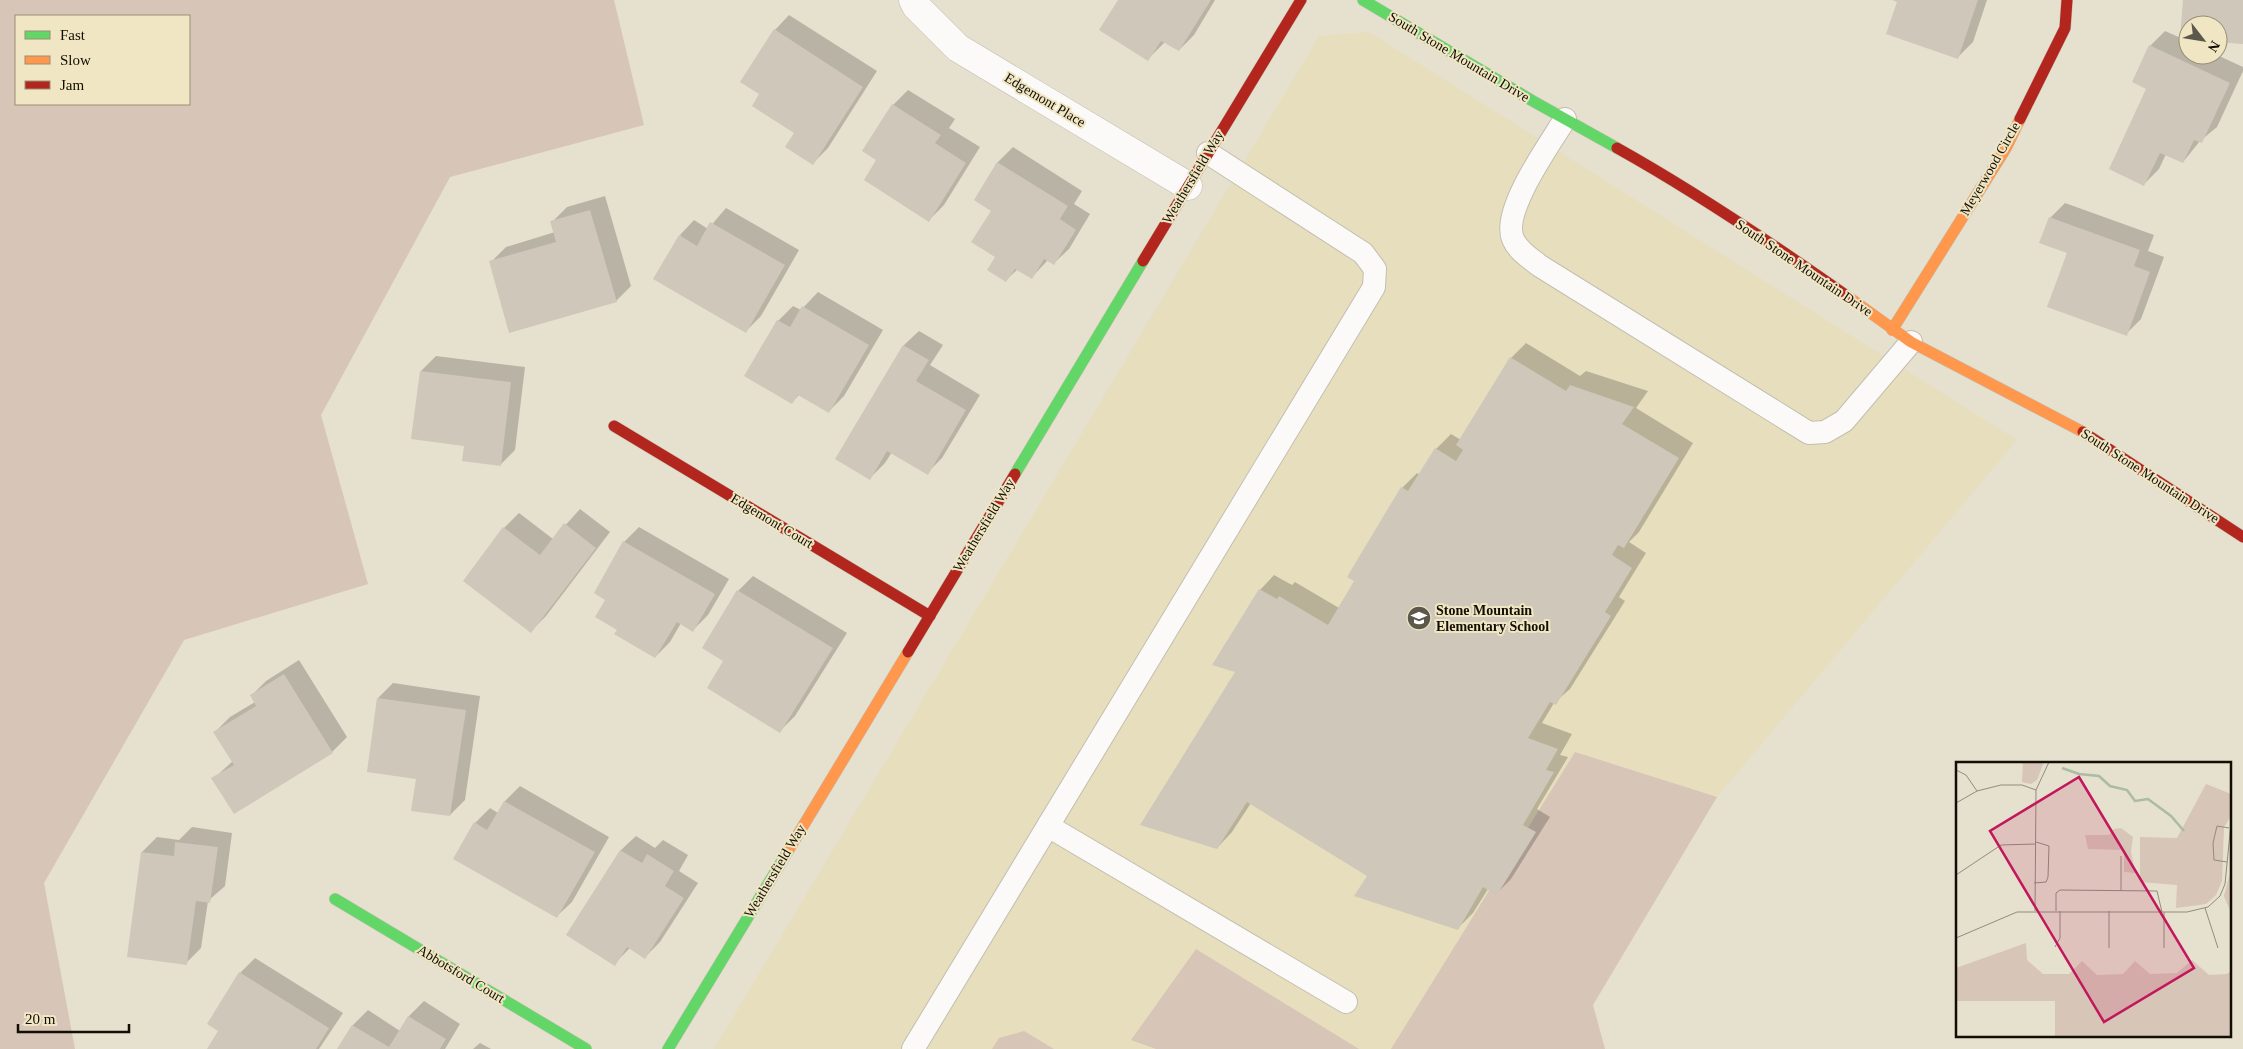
<svg xmlns="http://www.w3.org/2000/svg" width="2243" height="1049" font-family="'Times New Roman',serif">
<style>
.built{fill:#e7debe}
.green{fill:#d7c5b7;fill-rule:evenodd}
.shadow{fill:#0003}
.building{fill:#cec7ba}
.lines{fill:none;stroke-linecap:round;stroke-linejoin:round}
.lane-casing{stroke:#c3beb0;stroke-width:24}
.street-casing{stroke:#c3beb0;stroke-width:29}
.fast-casing{stroke:#c3beb0;stroke-width:12}
.slow-casing{stroke:#c3beb0;stroke-width:12}
.jam-casing{stroke:#c3beb0;stroke-width:12}
.lane{stroke:#fbfaf8;stroke-width:22}
.street{stroke:#fbfaf8;stroke-width:28}
.fast{stroke:#63d668;stroke-width:11}
.slow{stroke:#ff974d;stroke-width:11}
.jam{stroke:#b3261e;stroke-width:11}
.labels{text-anchor:middle;dominant-baseline:central;stroke-width:4;stroke-linejoin:round;paint-order:stroke}
.street-label{font-size:14px;fill:#120e04;stroke:#f0e6c3}
.poi-label{font-size:14px;font-weight:bold;fill:#120e04;stroke:#f0e6c3;text-anchor:start}
.inset-river{fill:none;stroke:#acbba6;stroke-width:2.5}
.inset-road{fill:none;stroke:#918c7d;stroke-width:1}
.view{fill:#c2185b;fill-opacity:0.15;stroke:#c2185b;stroke-width:2.5}
.inset-edge{fill:none;stroke:#120e04;stroke-width:2.5}
</style>
<rect width="100%" height="100%" fill="#e6e0ce"/>
<path class="built" d="M1369 32 2017 440 1717 797 1593 1005 1605 1049H714L1319 36Z"/>
<g class="green">
<path d="M0 0H614L644 125 450 177 321 415 368 584 184 640 44 883 75 1049H0ZM189 16V104H16V16Z"/>
<path d="M1575 752 1717 797 1593 1005 1605 1049H1391Z"/>
<path d="M1196 949 1359 1049H1156L1131 1040Z"/>
<path d="M1024 1031 1054 1049H992L999 1038Z"/>
</g>
<g class="shadow">
<path d="M1120 0H1215L1194 35 1179 50 1165 42 1148 59Z"/>
<path d="M1895 0H1987L1973 42 1958 57Z"/>
<path d="M2184 0H2243V43L2218 41V25H2188V38H2181L2188 41V55H2217L2243 67V71L2217 127 2200 141 2183 162 2166 154 2159 169 2144 184 2150 46 2165 31 2181 38Z"/>
<path d="M789 15 877 71 828 148 813 163 796 133 761 93 775 30Z"/>
<path d="M908 90 955 119 949 128 980 147 944 205 929 220 893 105Z"/>
<path d="M1013 147 1082 191 1074 204 1090 214 1069 249 1054 263 1048 260 1032 277 1018 269 1006 280 996 257 993 210 975 200 998 162Z"/>
<path d="M605 196 631 286 616 301 491 262 506 247 555 232 552 222 567 207Z"/>
<path d="M2065 203 2154 235 2148 251 2164 257 2141 319 2126 334 2068 252 2050 218Z"/>
<path d="M726 208 799 250 761 316 746 331 680 235 694 220 708 229Z"/>
<path d="M818 292 883 330 844 396 829 411 800 394 792 402 778 321 793 306 801 310Z"/>
<path d="M919 331 943 345 930 365 980 395 942 458 927 473 892 452 885 463 870 478 837 458 904 345Z"/>
<path d="M1526 343 1580 376 1586 371 1648 391 1636 408 1693 443 1639 532 1629 542 1646 553 1619 597 1625 601 1570 689 1554 703 1542 723 1572 734 1560 755 1568 757 1537 809 1550 817 1511 879 1496 894 1488 889 1473 913 1458 928 1251 803 1232 832 1217 848 1237 671 1260 590 1274 575 1292 585 1295 582 1339 608 1356 580 1349 576 1402 488 1417 473 1420 475 1436 449 1451 434 1461 440 1511 358Z"/>
<path d="M436 356 525 367 515 450 500 465 465 445 412 438 421 371Z"/>
<path d="M580 509 610 532 546 616 531 631 504 528 519 513 553 539Z"/>
<path d="M639 527 729 579 708 615 693 630 681 623 670 642 655 657 619 630 624 542Z"/>
<path d="M753 576 847 633 795 716 780 731 724 660 738 591Z"/>
<path d="M299 660 347 737 332 752 213 779 233 761 215 732 230 717 255 702 251 696 266 681Z"/>
<path d="M393 683 480 696 465 800 450 815 417 778 378 698Z"/>
<path d="M520 786 609 837 572 902 557 916 475 823 490 808 498 813 505 801Z"/>
<path d="M192 827 232 833 225 886 208 901 201 948 186 963 128 956 142 852 157 837 179 840Z"/>
<path d="M636 836 655 848 663 840 688 855 679 871 698 883 660 942 645 957 630 948 614 964 568 935 621 850Z"/>
<path d="M255 958 343 1013 319 1049H209L219 1031 240 973Z"/>
<path d="M424 1001 460 1024 445 1049H338L353 1025 368 1010 400 1031 409 1016Z"/>
<path d="M480 1043 491 1049H473Z"/>
</g>
<g class="building">
<path d="M1118 0H1211L1179 51 1161 41 1148 61 1099 30Z"/>
<path d="M1892 0H1978L1958 59 1886 34 1897 2Z"/>
<path d="M2183 0H2243V44L2218 42V25H2188V40L2180 39Z"/>
<path d="M774 29 863 87 813 165 785 147 794 133 752 106 759 94 740 82Z"/>
<path d="M2149 45 2230 83 2202 143 2194 140 2183 163 2160 153 2144 186 2109 169 2146 89 2132 82Z"/>
<path d="M892 104 941 135 935 143 966 163 929 222 864 180 876 160 862 151Z"/>
<path d="M997 162 1068 206 1060 219 1076 230 1054 265 1044 259 1032 279 1015 269 1006 282 987 270 995 257 971 242 991 211 974 200Z"/>
<path d="M590 210 617 302 509 333 489 261 556 242 550 221Z"/>
<path d="M2049 217 2140 250 2134 266 2150 272 2127 336 2047 307 2067 253 2039 243Z"/>
<path d="M710 222 785 265 746 333 653 279 679 235 697 246Z"/>
<path d="M802 306 869 345 829 413 798 395 792 404 744 376 777 320 790 327Z"/>
<path d="M903 345 929 360 916 381 966 410 928 475 887 451 870 480 835 459Z"/>
<path d="M1510 357 1566 391 1570 385 1634 407 1622 424 1679 458 1624 548 1618 545 1612 555 1632 568 1605 612 1611 616 1556 705 1550 702 1528 738 1558 749 1546 770 1554 772 1523 825 1536 832 1497 895 1483 887 1458 930 1354 896 1367 876 1247 802 1217 849 1140 825 1235 672 1212 665 1259 589 1277 599 1279 596 1328 625 1354 581 1347 577 1401 487 1408 491 1435 448 1456 461 1463 450 1456 445Z"/>
<path d="M420 371 511 382 501 466 462 461 464 446 411 439Z"/>
<path d="M564 523 596 548 531 633 463 581 503 527 540 555Z"/>
<path d="M623 541 715 594 693 632 677 622 655 658 614 634 617 630 595 617 605 600 594 593Z"/>
<path d="M737 590 833 648 780 733 707 688 723 661 702 648Z"/>
<path d="M284 674 333 753 234 814 211 778 234 765 213 732 256 706 250 695Z"/>
<path d="M377 698 466 710 450 816 411 811 416 779 367 772Z"/>
<path d="M504 801 595 852 557 918 453 859 474 822 487 830Z"/>
<path d="M175 842 218 847 210 903 196 901 187 965 127 957 141 852 174 856Z"/>
<path d="M620 850 642 863 647 854 674 871 665 886 684 898 645 959 627 947 615 966 566 935Z"/>
<path d="M239 972 329 1028 316 1049H207L218 1031 207 1024Z"/>
<path d="M408 1016 446 1039 440 1049H337L352 1025 389 1047Z"/>
</g>
<g class="lines">
<g class="lane-casing">
<g id="lane">
<path d="M1565 119C1550 144 1501 211 1513 239 1518 251 1530 258 1540 266L1809 433 1825 432 1844 421 1911 342"/>
<path d="M1048 826 1346 1002"/>
<path d="M913 1049 1374 287 1375 269 1363 253 1208 153"/>
</g>
</g>
<g class="street-casing">
<path id="street" d="M913 0 916 6 958 48 1188 186"/>
</g>
<g class="fast-casing">
<g id="fast">
<path d="M1363 0 1531 100 1617 148"/>
<path d="M1015 474 1143 261"/>
<path d="M335 899 586 1049"/>
<path d="M668 1049 788 851"/>
</g>
</g>
<g class="slow-casing">
<g id="slow">
<path d="M1847 296 1911 342 2083 432"/>
<path d="M1892 330 2006 148 2020 119"/>
<path d="M788 851 908 652"/>
</g>
</g>
<g class="jam-casing">
<g id="jam">
<path d="M2020 119 2065 28 2067 0"/>
<path d="M1617 148C1696 192 1773 244 1847 296"/>
<path d="M1143 261 1301 0"/>
<path d="M614 426 930 616"/>
<path d="M2083 432 2243 537"/>
<path d="M908 652 1015 474"/>
</g>
</g>
<use href="#lane" class="lane"/>
<use href="#street" class="street"/>
<use href="#fast" class="fast"/>
<use href="#slow" class="slow"/>
<use href="#jam" class="jam"/>
</g>
<defs>
<g id="school-disc" transform="scale(1.25)"><circle r="9.5" fill="#5c584b" stroke="#f0e6c3"/><path d="M0-5L7-2L0 1L-7-2ZM-4 1L0 2.5L4 1V4Q0 6-4 4Z" fill="#fff"/></g>
</defs>
<g fill-rule="evenodd">
<use href="#school-disc" x="1419" y="618"/>
</g>
<g class="labels">
<g class="street-label">
<text transform="translate(1459 57) rotate(31)">South Stone Mountain Drive</text>
<text transform="translate(1045 100) rotate(31)">Edgemont Place</text>
<text transform="translate(1990 169) rotate(-60)">Meyerwood Circle</text>
<text transform="translate(1193 177) rotate(-59)">Weathersfield Way</text>
<text transform="translate(1804 268) rotate(34)">South Stone Mountain Drive</text>
<text transform="translate(2150 476) rotate(33)">South Stone Mountain Drive</text>
<text transform="translate(772 521) rotate(31)">Edgemont Court</text>
<text transform="translate(984 525) rotate(-59)">Weathersfield Way</text>
<text transform="translate(775 871) rotate(-59)">Weathersfield Way</text>
<text transform="translate(461 974) rotate(31)">Abbotsford Court</text>
</g>
<g class="poi-label">
<text x="1436" y="610">Stone Mountain<tspan x="1436" dy="16">Elementary School</tspan></text>
</g>
</g>
<g transform="translate(1956 762)">
<rect width="275" height="275" fill="#e6e0ce"/>
<path d="M62 0H88L81 18 75 22 66 20 67 2ZM250 22 275 32V54L268 65 266 119 260 133 250 142 220 146 221 123 184 120V75L221 76ZM165 66 177 75 175 89 179 111 168 110V88L132 87 129 73H153L158 67ZM275 108V151L268 134ZM70 181 71 198 87 212H113L126 199 141 213 167 212 179 199 194 212 221 211 236 198 253 213 271 212 275 209V275H99V239H0V206Z" fill="#d7c5b7"/>
<path class="inset-river" d="M106 6 123 12 143 14 154 24 171 28 179 39 192 37 215 54 228 69"/>
<path class="inset-road" d="M0 8 10 13 21 29M0 41 21 29 45 23H66L80 28M165 94V129M271 100 258 98 257 81 261 64 273 66M0 113 45 83 80 82M78 121 90 120 92 115 93 84 80 80M249 146 262 186M79 149 80 28 93 0M100 149V131L104 128 201 129 206 150M153 149V186M208 150V186M0 176 61 150H231L252 145 264 134 269 122 275 61M99 185 104 176V149"/>
<path class="view" d="M123 15 238 206 148 260 34 69Z"/>
<rect width="275" height="275" class="inset-edge"/>
</g>
<rect x="15" y="15" width="175" height="90" fill="#f0e6c3" stroke="#979077"/>
<rect x="25" y="31" width="25" height="8" fill="#63d668" stroke="#979077"/>
<text x="60" y="40" font-size="15" fill="#120e04">Fast</text>
<rect x="25" y="56" width="25" height="8" fill="#ff974d" stroke="#979077"/>
<text x="60" y="65" font-size="15" fill="#120e04">Slow</text>
<rect x="25" y="81" width="25" height="8" fill="#b3261e" stroke="#979077"/>
<text x="60" y="90" font-size="15" fill="#120e04">Jam</text>
<g transform="translate(2203 40) rotate(121)"><circle r="24" fill="#f0e6c3" stroke="#979077"/>
<path d="M0-4L9 19L0 12L-9 19Z" fill="#5c584b"/>
<text y="-8" font-size="14" font-weight="bold" text-anchor="middle" fill="#120e04">N</text>
</g>
<path d="M18 1024v8h111v-8" fill="none" stroke="#120e04" stroke-width="2.5"/>
<text x="25" y="1024" font-size="15" fill="#120e04" stroke="#f0e6c3" stroke-width="4" paint-order="stroke">20 m</text>
</svg>
